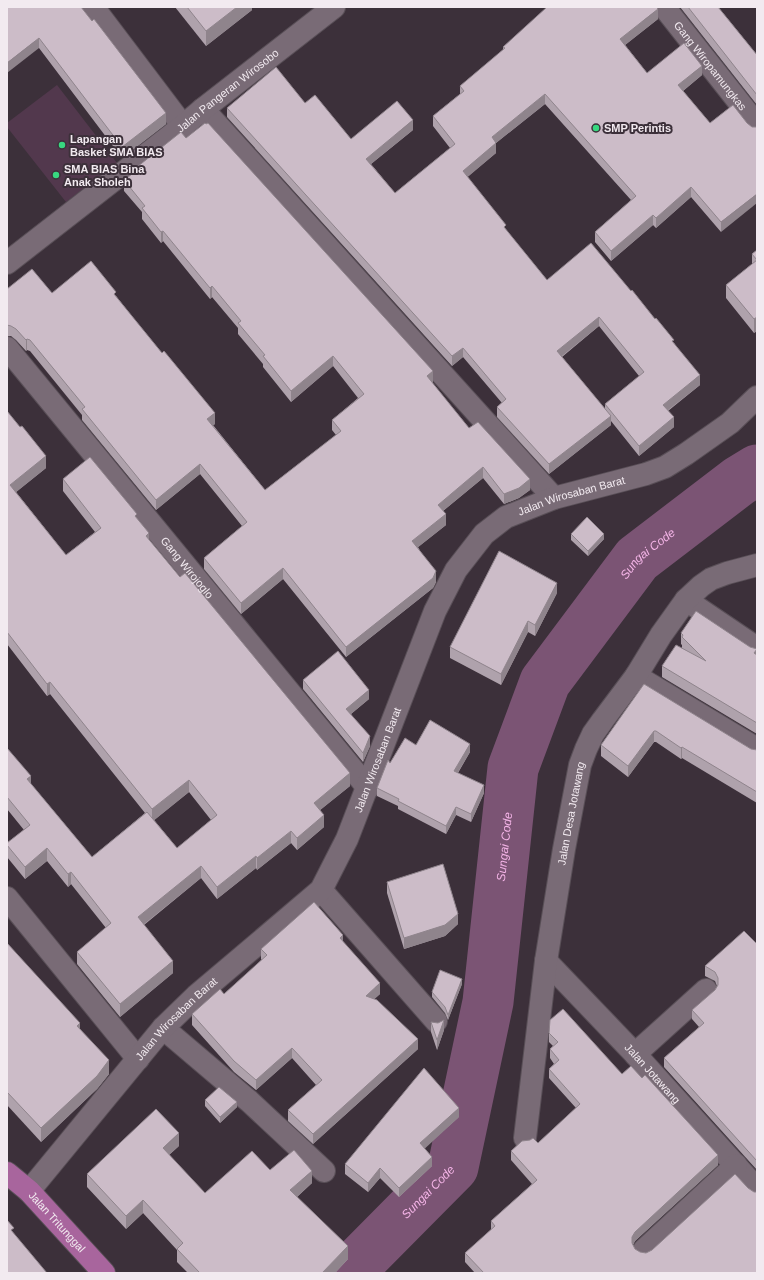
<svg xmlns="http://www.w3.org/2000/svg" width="764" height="1280" font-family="Arial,sans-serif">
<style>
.green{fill:#52384d}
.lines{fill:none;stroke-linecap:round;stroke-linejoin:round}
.river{stroke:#7b5474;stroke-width:51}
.minor-casing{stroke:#594f57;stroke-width:24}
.major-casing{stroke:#594f57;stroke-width:24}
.minor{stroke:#796b76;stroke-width:22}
.major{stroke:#a8659d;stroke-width:22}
.wall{fill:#afa2ac;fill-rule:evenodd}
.shaded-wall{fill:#8f848c}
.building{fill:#ccbcc8;stroke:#8f848c}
.poi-dot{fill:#38d880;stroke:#3c303a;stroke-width:1.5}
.labels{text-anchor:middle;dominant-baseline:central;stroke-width:4;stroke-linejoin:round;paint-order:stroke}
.street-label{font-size:11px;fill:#f2eaf0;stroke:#3c303a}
.poi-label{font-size:11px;font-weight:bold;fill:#f2eaf0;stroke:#3c303a;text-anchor:start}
.water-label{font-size:12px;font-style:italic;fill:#f4b4e7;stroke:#3c303a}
</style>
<rect width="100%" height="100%" fill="#3c303a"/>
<path class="green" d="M57 85 117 163 66 202 7 127V123Z"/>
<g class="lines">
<path class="river" id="s1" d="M348 1273 453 1167 488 1002 513 768 545 682 637 559 739 481 757 470"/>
<g class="minor-casing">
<g id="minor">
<path d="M93 7 183 126"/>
<path id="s2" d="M664 7 757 125"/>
<path d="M203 109 554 498"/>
<path id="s3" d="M7 263 183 126 203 109 334 7"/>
<path id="s4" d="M7 348 368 788"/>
<path d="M686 600 757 648"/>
<path d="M636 676 757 749"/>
<path d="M321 890 436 1021"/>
<path d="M7 898 138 1059"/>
<path id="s5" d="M546 961 635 1054 757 1189"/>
<path d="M163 1028 249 1101 324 1171"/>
<path d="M635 1054 706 990"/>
<path id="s6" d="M525 1138 546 961 564 849 580 765 586 749 593 734 603 720 636 676 661 635 686 600 701 586 711 579 727 573 757 565"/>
<path id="s7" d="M29 1191 163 1028 196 996 321 890 347 839 435 611 456 570 484 534 506 517 554 498 646 474 665 467 686 454 730 423 757 397"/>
<path d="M644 1250 736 1165"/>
</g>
</g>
<g class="major-casing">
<g id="major">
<path id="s8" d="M7 1173 29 1191 104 1273"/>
</g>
</g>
<use href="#minor" class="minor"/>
<use href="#major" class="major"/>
</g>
<g class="wall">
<path d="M7 7 166 124 122 158 39 48Z"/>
<path d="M175 7H252V10L206 46Z"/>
<path d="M680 7H718L757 55V105Z"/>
<path d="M658 19 625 45 647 73 702 75 683 91 710 123 733 105 721 232 691 197 656 228 653 225 611 261 595 242V232L631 200 545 104 496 143V153L467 177 506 230 547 280 674 343 700 385 668 411 674 427 639 456 611 421V425L549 474 497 417V407L502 403 463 357 452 366 227 117V108L305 103 351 139 413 130 371 164 395 193 450 148 433 126V116L460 94V86L503 50V47ZM599 326 639 376 605 404V409L562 357Z"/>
<path d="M186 138 433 382 432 383 469 428 530 490 519 498 504 504 483 478 443 511 446 525 418 547 436 582 433 588 346 657 283 579 241 614 204 569V558L242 526 200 474 156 510 82 420V415L30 351 27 350 26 351 16 340 11 336H7V289L52 293 116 296 215 424 213 425 265 490 336 435 332 430V420L358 398 333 366 291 402 263 367V364L238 334V328L212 297 210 299 163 241 161 243 142 219V212L124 191V180L137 170V167Z"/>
<path d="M757 250V331L754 333 726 298V285L752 264V254Z"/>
<path d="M7 411 46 468 16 492 66 555 95 532 63 491V479L137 519 149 540 350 786 320 810 324 827 297 850 291 843 257 870 256 868 217 899 201 878 144 925 173 973 120 1017 77 964V952L106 928 71 884 68 887 47 861 25 879 7 857V843L24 830 7 809V748L31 784 92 857 145 813 50 694 47 696 7 644ZM189 792 211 820 177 848 154 820Z"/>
<path d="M571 534 604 539 588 556 571 540Z"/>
<path d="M756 579H757V591L756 589Z"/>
<path d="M557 593 535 636 528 632 501 685 450 658V647Z"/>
<path d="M681 633 750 647 757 649V734L662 677V666L682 648V645L681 644Z"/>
<path d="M303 680 369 699 351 714 370 746 363 762 303 689Z"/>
<path d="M644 684 751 749 757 750V803L682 758 681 759 656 742H654L628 777 601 756V745Z"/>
<path d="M416 745 470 752 458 773 484 793 471 822 456 815 446 834 398 809V806L377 796V788L390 763Z"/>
<path d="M387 882 458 924 445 936 404 949 387 893Z"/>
<path d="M343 942 380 994 374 999 418 1049 313 1144 288 1121V1110L316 1085 292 1058 256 1090 234 1072 192 1025V1014L224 994 262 960 261 959V949Z"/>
<path d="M7 943 80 1029 109 1074 97 1089 41 1142 7 1105Z"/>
<path d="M757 944V1170L664 1067V1058L699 1027 692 1019V1010L715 990 717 986 715 981 705 976V966Z"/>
<path d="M462 984 448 1020 445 1013 432 997V992Z"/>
<path d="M431 1022 444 1030 437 1050 431 1032Z"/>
<path d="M549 1033 622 1074 718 1165 635 1241 633 1245 635 1249 640 1252 757 1273H475L465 1262V1253L491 1230V1221L532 1184 511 1160V1151L538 1143 576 1108 549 1078V1069L554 1064 550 1058V1049L553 1046 549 1042Z"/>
<path d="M205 1100 237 1107 220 1123 205 1106Z"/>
<path d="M459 1117 424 1148 432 1166 399 1197 380 1178 368 1192 345 1174V1164Z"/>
<path d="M179 1146 169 1155 205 1193 270 1170 312 1183 297 1197 348 1259 335 1273H188L177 1262V1250L143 1213 126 1229 87 1187V1174Z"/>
</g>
<g class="shaded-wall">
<path d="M237 7H252V10L206 46V31Z"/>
<path d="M658 9V19L620 49V39Z"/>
<path d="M39 38V48L7 73V63Z"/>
<path d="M702 66V75L678 95V85Z"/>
<path d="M545 94V104L496 143V153L463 181V171L492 137Z"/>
<path d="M166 113V124L122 158V147Z"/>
<path d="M413 120V130L366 168V159Z"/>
<path d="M691 187V197L656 228V218Z"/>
<path d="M757 194V203L721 232V222Z"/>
<path d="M653 215V225L611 261V251Z"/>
<path d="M163 231V241L161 243V232Z"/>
<path d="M212 286V297L210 299V288Z"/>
<path d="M599 317V326L557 360V351Z"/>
<path d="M757 317V331L754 333V319Z"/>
<path d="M27 339V350L26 351V340Z"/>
<path d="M463 348V357L452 366V356Z"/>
<path d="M333 356V366L291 402V391Z"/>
<path d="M433 371V382L427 387V376Z"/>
<path d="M700 375V385L663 414V405Z"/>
<path d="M215 413V424L207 430V419Z"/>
<path d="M611 416V425L549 474V464Z"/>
<path d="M674 417V427L639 456V446Z"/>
<path d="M46 456V468L10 497V485Z"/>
<path d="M200 464V474L156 510V500Z"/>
<path d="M483 467V478L438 515V505Z"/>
<path d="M530 479V490L519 498 504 504V494Z"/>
<path d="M446 514V525L412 552V541Z"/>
<path d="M149 533V545L146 536Z"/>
<path d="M604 534V539L588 556V551Z"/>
<path d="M283 568V579L241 614V603Z"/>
<path d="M436 571V582L433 588 346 657V647Z"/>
<path d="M557 583V593L535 636V625Z"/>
<path d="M528 621V632L501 685V674Z"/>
<path d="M757 649V660L754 653Z"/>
<path d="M50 682V694L47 696V684Z"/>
<path d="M369 690V699L346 718V709Z"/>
<path d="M654 731V742L628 777V766Z"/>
<path d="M370 736V746L363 762V753Z"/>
<path d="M470 744V752L454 779V771Z"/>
<path d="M682 747V758L681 759V748Z"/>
<path d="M350 773V786L314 815V803Z"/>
<path d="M31 776V788L27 779Z"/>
<path d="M189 780V792L152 822V809Z"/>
<path d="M484 785V793L471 822V814Z"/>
<path d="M456 807V815L446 834V826Z"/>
<path d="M324 815V827L297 850V838Z"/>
<path d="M291 831V843L257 870V858Z"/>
<path d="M47 848V861L25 879V867Z"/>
<path d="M256 856V868L217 899V887Z"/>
<path d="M201 866V878L138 929V917Z"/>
<path d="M71 872V884L68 887V874Z"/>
<path d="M458 914V924L445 936 404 949V938Z"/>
<path d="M343 935V945L340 938Z"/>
<path d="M173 961V973L120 1017V1004Z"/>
<path d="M462 979V984L448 1020V1015Z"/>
<path d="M380 983V994L366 1007V996Z"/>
<path d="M444 1020V1030L437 1050V1040Z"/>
<path d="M80 1023V1036L77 1026Z"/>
<path d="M418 1039V1049L313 1144V1134Z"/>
<path d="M292 1048V1058L256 1090V1080Z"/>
<path d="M109 1060V1074L97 1089 41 1142V1128Z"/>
<path d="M237 1102V1107L220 1123V1117Z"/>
<path d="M459 1108V1117L420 1153V1143Z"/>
<path d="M179 1133V1146L163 1160V1148Z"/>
<path d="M718 1155V1165L635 1241 632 1246V1252V1237L635 1232Z"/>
<path d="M432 1157V1166L399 1197V1188Z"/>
<path d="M380 1168V1178L368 1192V1183Z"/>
<path d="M312 1171V1183L290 1203V1190Z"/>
<path d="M143 1200V1213L126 1229V1216Z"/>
<path d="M348 1246V1259L335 1273H322Z"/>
</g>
<g class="building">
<path d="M7 7H81L92 21 94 19 166 113 122 147 39 38 7 63Z"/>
<path d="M187 7H237L206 31Z"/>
<path d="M547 7H656L658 9 620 39 647 73 684 43 702 66 678 85 710 123 733 105 747 123 752 127H757V194L721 222 691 187 656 218 653 215 611 251 595 232 636 196 545 94 492 137 496 143 463 171 506 225 504 227 547 280 591 243 631 291 632 290 655 319 656 318 674 340 672 341 700 375 663 405 674 417 639 446 605 404 644 372 599 317 557 351 611 416 549 464 497 407 506 399 463 348 452 356 227 108 276 67 305 103 315 95 351 139 397 101 413 120 366 159 395 193 455 144 433 116 464 91 460 86 505 48 503 47Z"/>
<path d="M688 7H718L757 55V95Z"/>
<path d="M205 123 206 124 208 123 433 371 427 376 469 428 478 422 530 479 519 488 504 494 483 467 438 505 446 514 412 541 436 571 433 578 346 647 283 568 241 603 204 558 247 522 200 464 156 500 82 409 85 407 30 340 27 339 26 340 16 329 11 326 7 325V289L32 269 52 293 91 261 116 292 114 294 162 353 164 351 215 413 207 419 265 490 341 431 332 420 364 394 333 356 291 391 263 356 265 355 238 323 241 321 212 286 210 288 163 231 161 232 142 208 145 206 124 180 139 169 137 167 181 132 186 138Z"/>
<path d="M757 250V317L754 319 726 285 757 260 752 254Z"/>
<path d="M7 411 20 427 22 426 46 456 10 485 66 555 101 528 63 479 90 457 137 514 135 516 149 533 146 536 180 577 185 573 350 773 314 803 324 815 297 838 291 831 257 858 256 856 217 887 201 866 138 917 173 961 120 1004 77 952 111 923 71 872 68 874 47 848 25 867 7 845V843L30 825 7 797V748L31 776 27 779 92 857 147 812 177 848 217 815 189 780 152 809 50 682 47 684 7 632Z"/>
<path d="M587 517 604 534 588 551 571 534Z"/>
<path d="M499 551 557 583 535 625 528 621 501 674 450 647Z"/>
<path d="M696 611 750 647 757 649 754 653 757 655V723L662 666 676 645 706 661 682 637 683 635 681 633Z"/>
<path d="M338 651 369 690 346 709 370 736 363 753 303 680Z"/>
<path d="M644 684 751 749 757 750V792L682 747 681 748 656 731H654L628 766 601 745Z"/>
<path d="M430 720 470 744 454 771 484 785 471 814 456 807 446 826 398 801 399 799 377 788 388 760 390 763 405 738 416 745Z"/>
<path d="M443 864 458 914 445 925 404 938 387 882Z"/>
<path d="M314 902 343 935 340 938 380 983 366 996 377 1000 418 1039 313 1134 288 1110 322 1080 292 1048 256 1080 234 1061 192 1014 220 989 224 994 267 955 261 949Z"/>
<path d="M744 931 757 944V1161L664 1058 704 1023 692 1010 715 990 718 985V978L715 972 705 966Z"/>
<path d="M7 943 80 1023 77 1026 109 1060 97 1076 41 1128 7 1092Z"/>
<path d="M440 970 462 979 448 1015 445 1007 432 992Z"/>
<path d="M563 1009 622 1074 631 1066 642 1078 645 1075 718 1155 635 1232 632 1237V1243L635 1249 640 1252 646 1253 652 1250 735 1174 748 1188 754 1192H757V1273H484L465 1253 495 1226 491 1221 537 1180 511 1151 522 1141 530 1140 533 1138 538 1143 580 1104 549 1069 559 1060 550 1049 558 1042 549 1033 550 1020Z"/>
<path d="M444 1020 437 1040 431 1022 438 1023Z"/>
<path d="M424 1068 459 1108 420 1143 432 1157 399 1188 380 1168 368 1183 345 1164Z"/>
<path d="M219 1087 237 1102 220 1117 205 1100Z"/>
<path d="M156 1109 179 1133 163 1148 205 1193 252 1151 270 1170 294 1150 312 1171 290 1190 348 1246 322 1273H200L177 1249 183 1243 143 1200 126 1216 87 1174Z"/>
<path d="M7 1220 14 1228 11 1230 47 1273H7Z"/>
</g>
<g class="poi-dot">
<circle cx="596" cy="128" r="4"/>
<circle cx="62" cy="145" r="4"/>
<circle cx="56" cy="175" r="4"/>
</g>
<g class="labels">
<g class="street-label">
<text stroke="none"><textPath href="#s2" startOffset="75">Gang Wiropamungkas</textPath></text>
<text stroke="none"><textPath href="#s3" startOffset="280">Jalan Pangeran Wirosobo</textPath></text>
<text stroke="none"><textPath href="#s7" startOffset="911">Jalan Wirosaban Barat</textPath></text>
<text stroke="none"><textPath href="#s4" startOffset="284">Gang Wirojoglo</textPath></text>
<text stroke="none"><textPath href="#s7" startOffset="563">Jalan Wirosaban Barat</textPath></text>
<text stroke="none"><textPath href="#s6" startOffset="328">Jalan Desa Jotawang</textPath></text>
<text stroke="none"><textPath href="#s7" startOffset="227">Jalan Wirosaban Barat</textPath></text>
<text stroke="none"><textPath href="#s5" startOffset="155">Jalan Jotawang</textPath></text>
<text stroke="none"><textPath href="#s8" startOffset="70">Jalan Tritunggal</textPath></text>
</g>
<g class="poi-label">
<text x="604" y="128">SMP Perintis</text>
<text x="70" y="139">Lapangan<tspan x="70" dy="13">Basket SMA BIAS</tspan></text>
<text x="64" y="169">SMA BIAS Bina<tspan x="64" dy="13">Anak Sholeh</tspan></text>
</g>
<g class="water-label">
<text stroke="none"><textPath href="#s1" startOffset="810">Sungai Code</textPath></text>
<text stroke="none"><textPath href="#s1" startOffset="474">Sungai Code</textPath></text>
<text stroke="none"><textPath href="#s1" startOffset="114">Sungai Code</textPath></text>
</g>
</g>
<rect width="764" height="1280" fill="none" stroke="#f2eaf0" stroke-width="16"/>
</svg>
